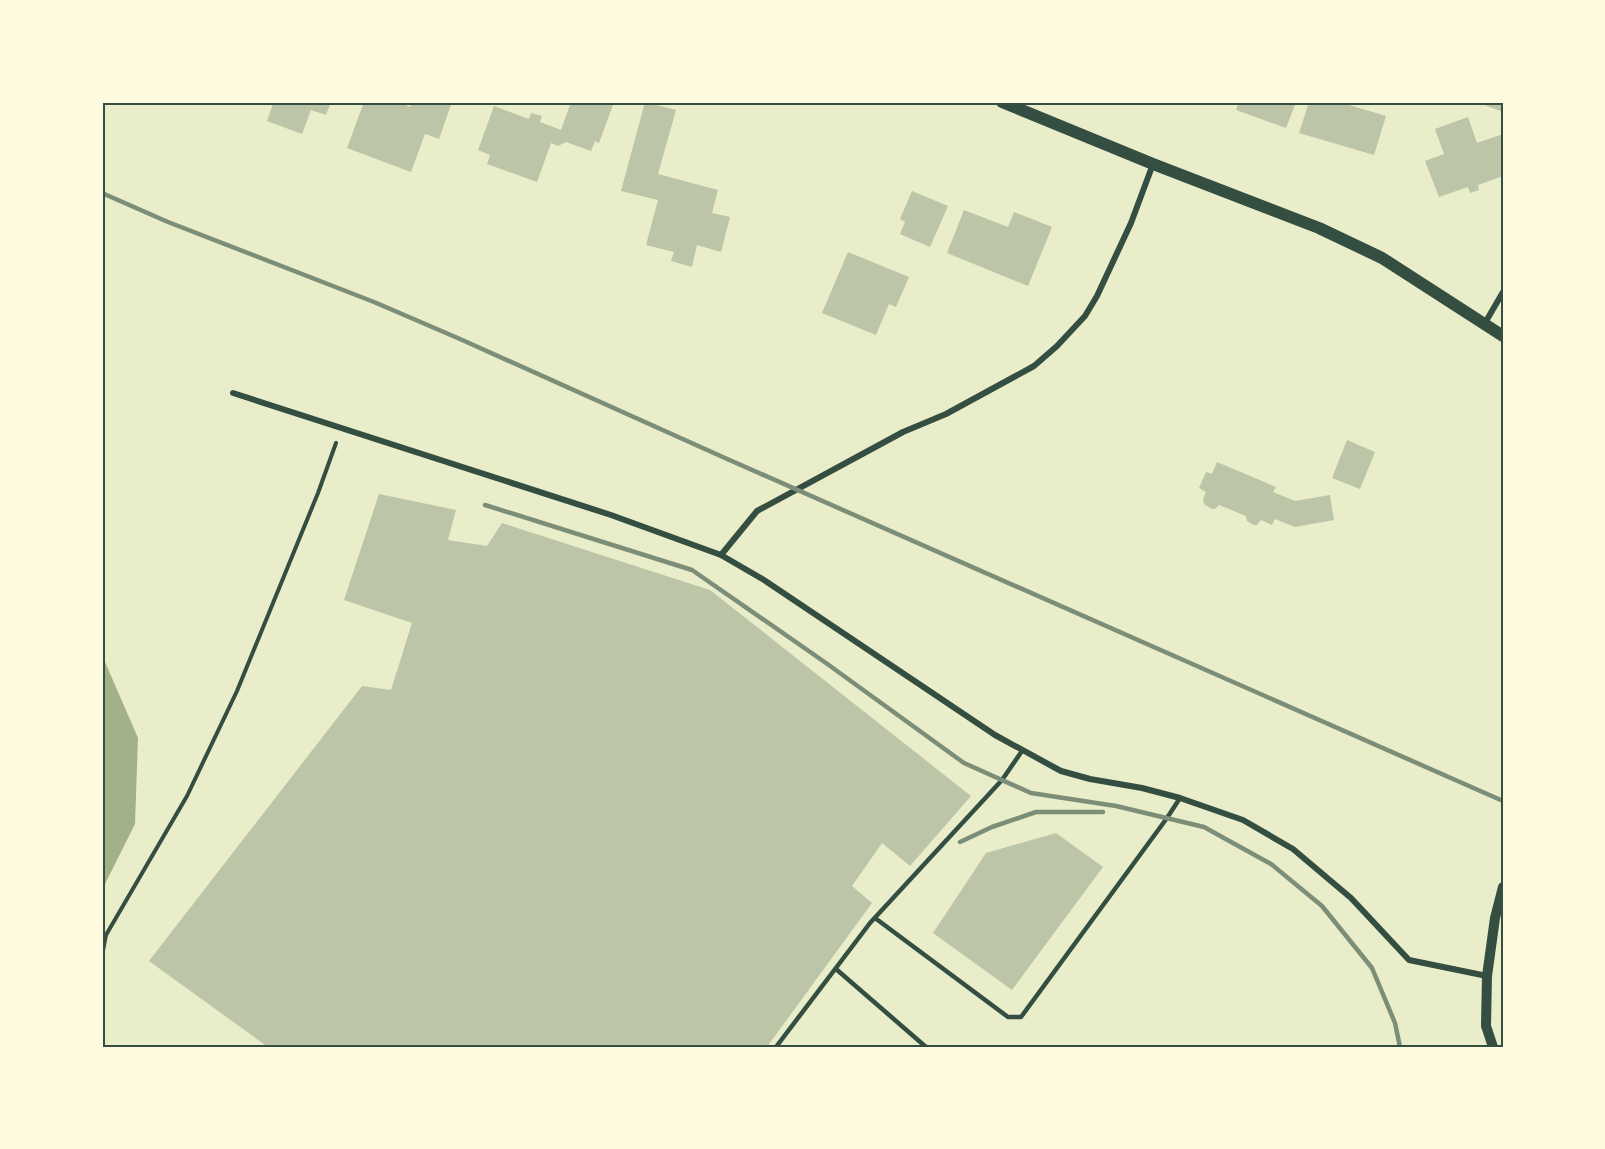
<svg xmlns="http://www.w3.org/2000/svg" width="1605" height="1149" font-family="'Exo 2',sans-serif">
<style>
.water{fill:#a3b18a}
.building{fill:#bcc5a7}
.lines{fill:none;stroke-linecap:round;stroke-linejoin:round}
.path{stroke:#344e41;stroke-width:4}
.service{stroke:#344e41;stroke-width:4.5}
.minor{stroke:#344e41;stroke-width:6}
.tertiary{stroke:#344e41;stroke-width:10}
.secondary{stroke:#344e41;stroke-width:12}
.rail{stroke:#7c8e77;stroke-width:4.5}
.neatline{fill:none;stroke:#344e41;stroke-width:2}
</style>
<rect width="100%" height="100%" fill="#e9edc9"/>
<path class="water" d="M102 655 138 738 135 824 102 890Z"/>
<g class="building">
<path d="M269 102H331L326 115 311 110 302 134 267 121 273 104Z"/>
<path d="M364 102H404V104L410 107 411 102H452L439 139 425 134 411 172 347 148Z"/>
<path d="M571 102H614L599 143 595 141 591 151 566 142 558 146 551 143 537 182 487 164 490 155 478 150 494 106 529 119 531 113 542 116 540 122 561 130Z"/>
<path d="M645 102 676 110 658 174 718 190 712 213 730 217 721 252 697 245 692 267 671 261 674 252 646 245 658 200 621 191Z"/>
<path d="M1239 102H1296L1286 128 1236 110Z"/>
<path d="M1309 102H1339L1386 116 1374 155 1299 133Z"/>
<path d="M1483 102H1503V112L1482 104Z"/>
<path d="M1468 117 1477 143 1503 134V176L1478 185 1479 190 1470 193 1468 187 1439 197 1425 161 1444 154 1435 129Z"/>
<path d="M912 191 948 206 930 247 900 234 905 222 900 219Z"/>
<path d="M964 210 1008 227 1014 212 1052 227 1028 286 947 253Z"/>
<path d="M848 252 909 277 896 307 889 304 876 335 822 313Z"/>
<path d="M1347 440 1375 452 1360 489 1332 478Z"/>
<path d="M1217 462 1276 487 1273 492 1295 501 1330 495 1334 520 1295 527 1275 519 1272 525 1261 520 1257 525H1254L1247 521 1246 516 1219 505 1215 509H1212L1204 504 1203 499 1206 492 1199 488 1206 472 1212 474Z"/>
<path d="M379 494 456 510 448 540 487 546 502 523 710 590 971 796 910 866 882 843 852 886 872 903 767 1047H268L149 961 362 686 391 690 412 623 344 600Z"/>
<path d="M1056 833 1103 867 1012 990 933 933 986 853Z"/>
</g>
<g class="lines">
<path class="path" d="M102 956 106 935 187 796 237 691 318 493 336 443"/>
<g class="service">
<path d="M875 918 1008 1017H1021L1167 818 1180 798"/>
<path d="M836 969 926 1047"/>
<path d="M776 1047 870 923 1002 780 1022 751"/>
</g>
<g class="minor">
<path d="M1485 323 1503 292"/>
<path d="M233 393 611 515 721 555 764 580 995 735 1061 771 1090 779 1142 788 1180 798 1243 820 1293 849 1351 898 1409 960 1487 976"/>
<path d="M721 555 757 511 903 432 946 414 1034 366 1057 346 1085 316 1097 296 1131 223 1153 164"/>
</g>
<path class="tertiary" d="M1493 1047 1486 1026 1487 976 1495 918 1503 887"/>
<path class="secondary" d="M1002 102 1153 164 1319 228 1382 258 1503 336"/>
<g class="rail">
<path d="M102 193 168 222 374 302 460 339 725 458 1503 801"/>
<path d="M485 505 692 570 826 663 964 763 1031 793 1116 806 1204 827 1271 864 1322 906 1372 968 1395 1023 1400 1047"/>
<path d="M960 842 992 827 1036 812H1103"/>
</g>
</g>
<rect width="1605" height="1149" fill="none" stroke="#fefae0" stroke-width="207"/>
<rect x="104" y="104" width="1398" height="942" class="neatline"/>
</svg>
